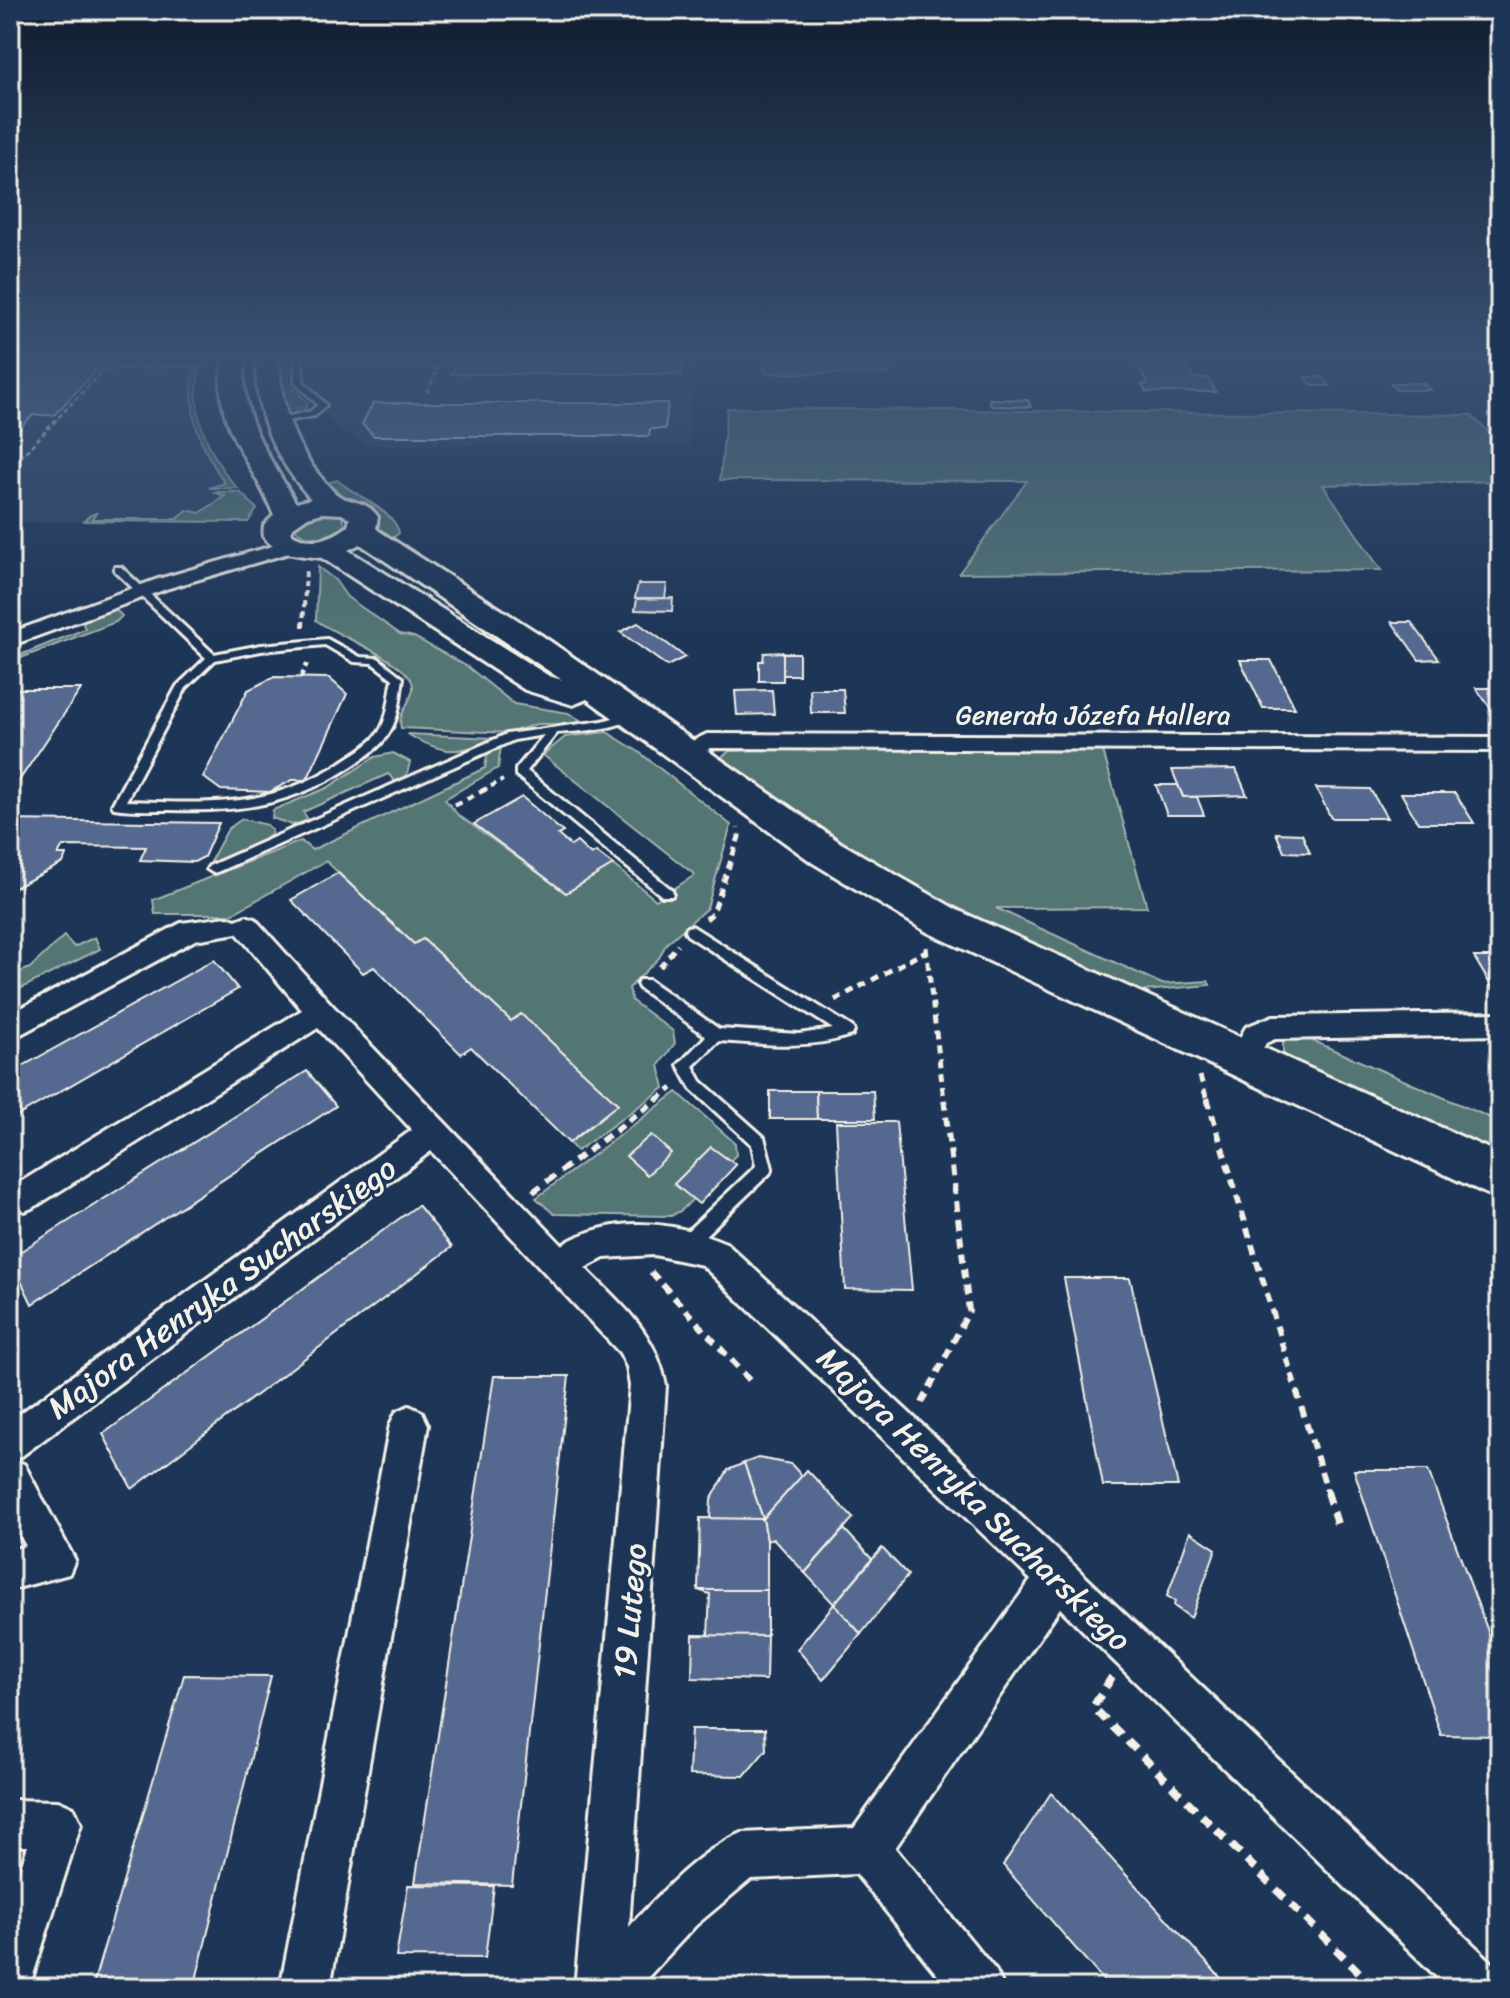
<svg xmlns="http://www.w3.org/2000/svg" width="1510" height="1998" font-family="Sriracha,sans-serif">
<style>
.built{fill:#2e4568}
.green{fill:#537473;stroke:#a4b2ae;stroke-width:2}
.building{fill:#546990;stroke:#f4f1e8;stroke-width:2}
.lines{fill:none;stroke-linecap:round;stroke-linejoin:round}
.lane-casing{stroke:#f4f1e8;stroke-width:6}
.street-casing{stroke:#f4f1e8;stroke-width:6}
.primary-casing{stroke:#f4f1e8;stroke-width:6}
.path-far4{stroke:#f4f1e8;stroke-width:3;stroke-dasharray:5 3;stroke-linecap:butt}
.path-far3{stroke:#f4f1e8;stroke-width:4;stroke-dasharray:6 4;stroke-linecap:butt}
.path-far2{stroke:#f4f1e8;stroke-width:5;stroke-dasharray:8 6;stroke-linecap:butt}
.path-far1{stroke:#f4f1e8;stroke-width:6;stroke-dasharray:10 7;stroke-linecap:butt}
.path{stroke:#f4f1e8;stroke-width:8;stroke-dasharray:12 9;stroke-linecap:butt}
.lane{fill:#1d3557;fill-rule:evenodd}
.street{fill:#1d3557;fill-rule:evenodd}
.primary{fill:#1d3557;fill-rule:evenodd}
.labels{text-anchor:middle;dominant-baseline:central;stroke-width:6;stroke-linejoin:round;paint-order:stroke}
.street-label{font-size:26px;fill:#f4f1e8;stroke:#1d3557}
.near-street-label{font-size:32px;fill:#f4f1e8;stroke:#1d3557}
</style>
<rect width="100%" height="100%" fill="#1d3557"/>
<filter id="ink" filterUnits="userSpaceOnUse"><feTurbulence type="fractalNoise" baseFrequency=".0125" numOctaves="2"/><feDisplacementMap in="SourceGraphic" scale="16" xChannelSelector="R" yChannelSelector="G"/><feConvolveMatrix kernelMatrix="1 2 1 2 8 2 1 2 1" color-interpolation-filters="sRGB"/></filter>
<g filter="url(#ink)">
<g class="built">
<path d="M10 360H204L199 373 197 399 205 435 229 480 257 509 248 522H10Z"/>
<path d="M290 360H694L689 446 368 445 340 431 290 375Z"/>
</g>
<g class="green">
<path d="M277 360H288L289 383 308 403 306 408 291 409 284 403Z"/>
<path d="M201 368C187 409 210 458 237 488H209L225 483C199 446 187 414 193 369Z"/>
<path d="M727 408 1471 415 1500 443V481L1323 485 1381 570 959 573 1027 481 720 480Z"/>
<path d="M337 480C353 494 396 512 399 533L390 540 379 530V519L373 507 342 495 327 483Z"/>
<path d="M213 492H240L257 509 248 522 84 521 90 515 96 513 92 519H178L187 510 200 513 225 496Z"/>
<path d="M326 512 342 516 345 524C333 537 309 543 295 529L307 516Z"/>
<path d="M318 567 335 580 347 597 400 634 414 637 468 667 514 704 568 713 587 724H537L509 733 401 728C397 713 413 701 413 687 413 662 335 636 316 620Z"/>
<path d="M114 608 122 616 116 622 21 658H13L85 629 82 621Z"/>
<path d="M607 732 639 752 731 825 707 908 666 944 659 958 629 988 632 1001 673 1031 675 1043 659 1065 664 1088 577 1151 569 1143 617 1104 521 1014 511 1021 423 939 414 944 326 861 232 914H155L153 900 301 841 312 850 485 768 487 756 501 746 498 768 445 799 457 814 566 893 613 865 656 900 695 875 543 755 565 737Z"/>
<path d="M407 734 494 738C457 756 443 754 407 734Z"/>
<path d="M781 749 1103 751 1147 907 996 908 1162 984 1208 981 1210 985 1134 992 971 916 864 857 721 757 730 751Z"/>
<path d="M393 753 410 762 407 774 396 782 388 774 303 812 309 821 292 825 272 818 273 810 327 788 375 757Z"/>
<path d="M242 819 267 825 272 830 271 835 255 846 212 863 211 860 228 829Z"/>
<path d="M64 936 74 947 95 937 100 949 10 994V976L30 968Z"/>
<path d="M1304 1037 1500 1122V1157L1291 1062 1283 1053V1042L1286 1039Z"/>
<path d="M677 1092 735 1143 736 1155 682 1210 671 1216 554 1214 536 1198Z"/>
</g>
<g class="building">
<path d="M10 360H106L54 415H33L10 438Z"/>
<path d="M458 360H682L681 374H451Z"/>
<path d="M764 360H888L890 374 765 373Z"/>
<path d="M1135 360H1183L1194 378H1208L1216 392H1146L1142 384H1148Z"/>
<path d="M1305 377H1323L1330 386H1313Z"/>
<path d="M1390 383H1423L1430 390H1396Z"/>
<path d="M989 399 1028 400 1031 407 991 406Z"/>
<path d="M373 403H668L665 429H650L649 436H374L362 424Z"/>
<path d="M638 584H667L665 598H635Z"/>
<path d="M673 598 672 611 635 610 637 599Z"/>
<path d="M1392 622H1411L1439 659 1419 660Z"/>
<path d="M638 623 665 642 685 657 667 666 620 632Z"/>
<path d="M783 652V681H759V661H763L764 653Z"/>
<rect x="783" y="653" width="16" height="22"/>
<path d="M1240 660H1271L1295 708H1263Z"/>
<path d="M274 677 329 678 347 694 307 780H292L270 792 221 790 203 777 248 690Z"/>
<path d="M1476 688H1500V713H1494Z"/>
<path d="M10 689H81L10 794Z"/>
<path d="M810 689H843L845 713H811Z"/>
<path d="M772 690 774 714 737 715 735 691Z"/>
<path d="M1236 769 1247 795 1183 797 1172 770Z"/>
<path d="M1156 785H1178L1183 797H1197L1204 815H1167Z"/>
<path d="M1316 788 1370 789 1387 818H1331Z"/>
<path d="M1401 793H1455L1474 823H1418Z"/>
<path d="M522 797 563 832 558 835 571 846 577 842 591 855 596 852 613 865 566 893 474 824Z"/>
<path d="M10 820 219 823 204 857 194 862 140 860 146 847 63 846 58 855H66L63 863 10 890Z"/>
<path d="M1276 833 1302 834 1310 853 1284 852Z"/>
<path d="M338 873 414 944 423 939 511 1021 521 1014 618 1104 569 1143 471 1047 461 1054 374 967 363 973 291 900Z"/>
<path d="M1474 957H1500V999H1499Z"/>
<path d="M214 960 238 989 10 1120V1073Z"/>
<path d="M307 1071 336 1106 32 1304 10 1258Z"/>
<path d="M770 1091H816L817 1119H770Z"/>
<path d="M816 1091H873L875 1119H817Z"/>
<path d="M836 1122H896L912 1290 845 1289Z"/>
<path d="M651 1135 671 1153 647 1175 626 1156Z"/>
<path d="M711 1147 736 1165 699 1204 674 1184Z"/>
<path d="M418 1205 452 1247 132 1489 103 1434Z"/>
<path d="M1064 1278H1130L1178 1486H1103Z"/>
<path d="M494 1376H569L512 1885 415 1883Z"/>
<path d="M758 1458 791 1464 802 1476 763 1519 744 1463Z"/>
<path d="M744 1463 763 1519H710L711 1500 728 1470Z"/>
<path d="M807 1470 853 1518 805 1573 773 1538 767 1541 763 1519Z"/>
<path d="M1354 1470H1428L1500 1664V1736L1441 1735Z"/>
<path d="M700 1518 763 1519 767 1541V1590H698Z"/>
<path d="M844 1529 872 1559 834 1604 805 1573Z"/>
<path d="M1190 1532 1216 1549 1191 1618 1174 1606 1175 1601 1167 1596Z"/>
<path d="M882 1548 908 1575 861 1634 834 1604Z"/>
<path d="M698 1590H767V1636H708L710 1594Z"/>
<path d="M834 1604 861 1634 823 1680 797 1649Z"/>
<path d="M693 1635 767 1636 766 1680 692 1678Z"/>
<path d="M184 1675 271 1676 194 1988H92Z"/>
<path d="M691 1729H765L766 1750 744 1776 689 1775Z"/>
<path d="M1051 1793 1230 1988H1110L1003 1865Z"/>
<path d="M408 1885 494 1886 485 1958 396 1957Z"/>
</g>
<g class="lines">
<g class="lane-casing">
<g id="lane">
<path d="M295 360H302L303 381 326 405 315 416 274 423V419L309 412 318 405 295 382Z"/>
<path d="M115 567H121L214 654 261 645 327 639 360 657 378 658 403 678C400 696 400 715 390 731 382 746 368 755 355 764 292 806 242 812 169 810 151 810 131 811 114 808L112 805 177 686 206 658 115 571ZM325 645 354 662 372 663 393 679C389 696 389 717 379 732 369 746 353 754 340 763 266 810 210 803 126 801L186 688 215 660 261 651Z"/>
<path d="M632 713 637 716C616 730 582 731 557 733L527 771 672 890 673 893 672 896H662L516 775V769L544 735 514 740 217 872 213 873 207 869 209 866 507 734 602 721Z"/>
<path d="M692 926 852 1027 854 1031 852 1035C808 1050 765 1044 719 1041L693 1066 701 1081 764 1137 772 1168 770 1173 692 1248 686 1251 680 1248 678 1243 680 1238 756 1166 752 1145 691 1089 678 1065 706 1036 639 988 637 984 639 980H649L719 1029 799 1034 833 1029 687 935 685 931 687 927Z"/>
</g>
</g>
<g class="street-casing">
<g id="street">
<path d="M293 540 299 542 302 546 299 550 169 588 10 646V633L155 580Z"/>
<path d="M707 734 1500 737V751L711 748 696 757H680L677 752 680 747Z"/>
<path d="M246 916 255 919 331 1004 562 1245C612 1214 674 1221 726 1243L1071 1563 1500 1970V1988H1448L1060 1608 895 1848 996 1971 1004 1988H948L856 1874 751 1879 696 1925 638 1988H575L630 1386 627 1367 620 1353 431 1151 15 1461 24 1464 75 1560 69 1574 10 1590V1550L26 1546 10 1517V1421L412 1130 318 1028 36 1206 25 1211 14 1206 10 1194 14 1186 302 1010 237 933 195 940 10 1040V1014L181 923 227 917 236 920ZM654 1255 702 1265 1031 1580 854 1828 742 1833C698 1851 661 1893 629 1927L666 1386C656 1331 622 1306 585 1268L604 1258Z"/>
<path d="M1500 1013V1035L1275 1039 1266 1043 1252 1069 1242 1072 1232 1069 1227 1060 1246 1027 1273 1016Z"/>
<path d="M409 1406 422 1412 428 1425 330 1988H280L390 1425 396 1412Z"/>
<path d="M10 1800 58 1801 74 1808 81 1824 29 1988H10V1900L28 1846H10Z"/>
</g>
</g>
<g class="primary-casing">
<path id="primary" d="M223 360H245C237 417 270 456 296 503L311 499C276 460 253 413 257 360H279C280 406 293 444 323 480 328 485 334 494 341 497 356 504 367 501 378 517L376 528 379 531 541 635 841 843 957 910 1500 1154V1200L927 932 813 863 587 699 573 705 525 690 322 558C300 555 277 556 263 536L264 525 274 515 272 511C250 456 211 425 223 360ZM322 513 342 514 350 519 348 526C332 539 310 546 291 533L292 528 308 517ZM360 544 562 680 549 676 348 550Z"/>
</g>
<g class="path-far4">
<path d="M104 369 209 365"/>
<path d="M427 392 438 370 431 365"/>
<path d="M20 458 113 360"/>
</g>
<g class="path-far3">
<path d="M303 627 306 570"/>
<path d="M301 677 307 664"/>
<path d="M482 791 503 780"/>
</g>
<g class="path-far2">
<path d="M454 805 486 789"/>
<path d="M706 919 713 913 739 837 738 828"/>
<path d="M926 947 944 1100"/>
<path d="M660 967 678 944"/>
<path d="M835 1000 926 951"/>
<path d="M1200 1076 1207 1100"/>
<path d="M657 1100 672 1088"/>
</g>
<g class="path-far1">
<path d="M1207 1098 1328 1494"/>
<path d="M533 1192 659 1098"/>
<path d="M651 1272 754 1385"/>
<path d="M922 1403 969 1311 944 1098"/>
</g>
<g class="path">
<path d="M1327 1492 1339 1530"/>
<path d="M1112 1677 1093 1707 1375 1988"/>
</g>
<use href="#lane" class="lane"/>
<use href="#street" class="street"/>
<use href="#primary" class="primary"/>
</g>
</g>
<linearGradient id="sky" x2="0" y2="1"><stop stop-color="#101d30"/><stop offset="0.56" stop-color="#3a5174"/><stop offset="1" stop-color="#3a5174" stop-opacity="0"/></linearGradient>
<rect width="1510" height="639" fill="url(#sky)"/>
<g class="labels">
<g class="street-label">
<text x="1093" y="715">Generała Józefa Hallera</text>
</g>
<g class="near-street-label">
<text transform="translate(222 1288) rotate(-36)">Majora Henryka Sucharskiego</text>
<text transform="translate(974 1499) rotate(44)">Majora Henryka Sucharskiego</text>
<text transform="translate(630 1611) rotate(-85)">19 Lutego</text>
</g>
</g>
<rect width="1510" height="1998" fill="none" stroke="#1d3557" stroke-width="40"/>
<rect x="20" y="20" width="1470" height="1958" fill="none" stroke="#f4f1e8" stroke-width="3" filter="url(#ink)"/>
</svg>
